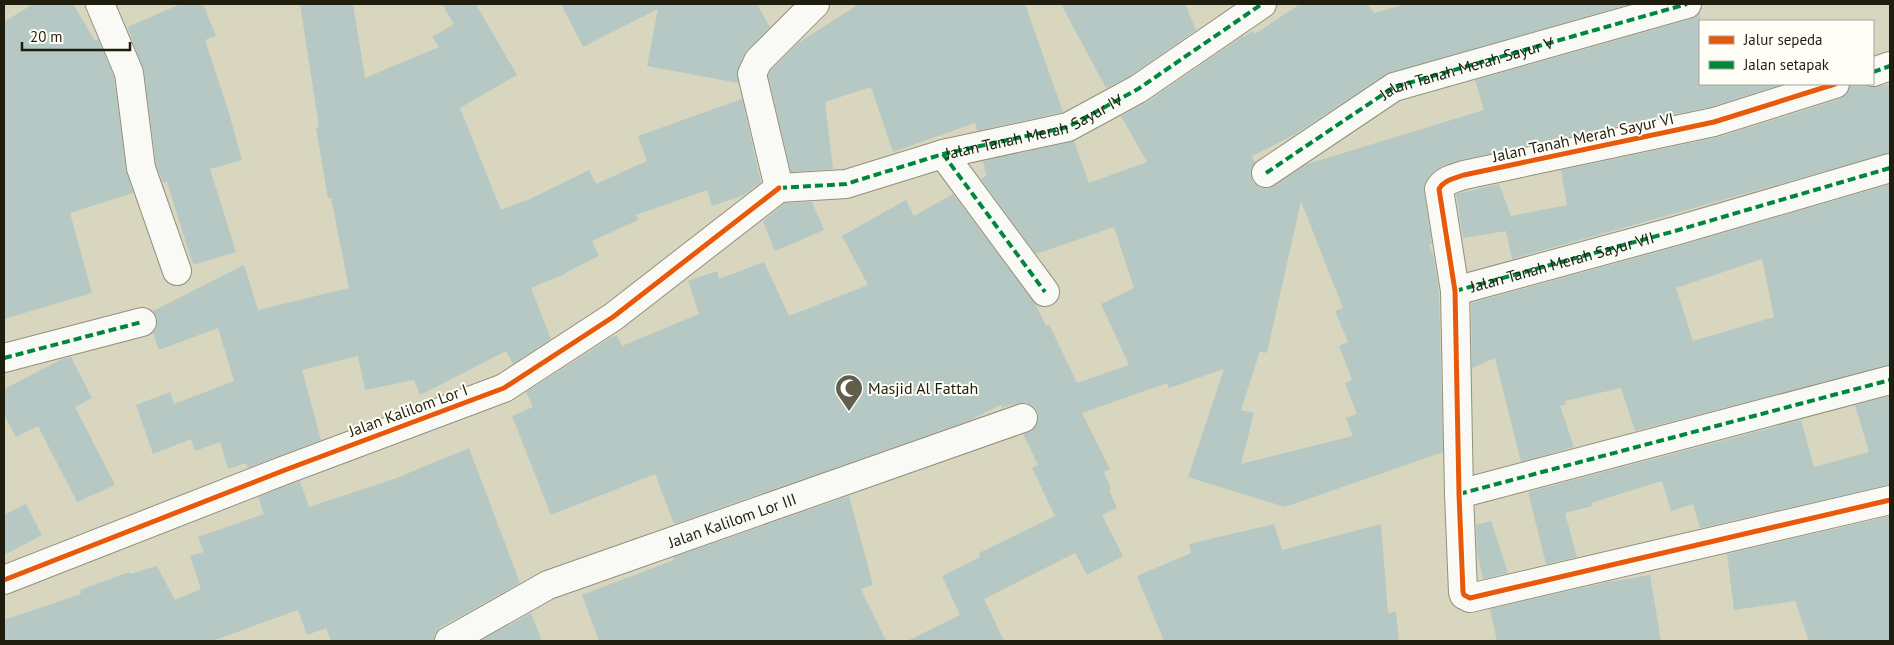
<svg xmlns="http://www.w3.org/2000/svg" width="1894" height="645" font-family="'PT Sans',sans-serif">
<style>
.building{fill:#b6c8c4;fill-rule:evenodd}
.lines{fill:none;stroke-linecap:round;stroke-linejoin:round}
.minor-casing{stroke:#91907d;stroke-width:30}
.minor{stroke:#f9f9f5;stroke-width:28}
.quiet{stroke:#00873e;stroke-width:4;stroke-dasharray:8 4;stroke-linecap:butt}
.cycleway-casing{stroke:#fffef6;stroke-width:8}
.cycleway{stroke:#e8590c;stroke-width:5}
.labels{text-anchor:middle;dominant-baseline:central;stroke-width:4;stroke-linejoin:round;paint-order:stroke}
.street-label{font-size:16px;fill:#1f1e0e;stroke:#fffef6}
.poi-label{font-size:16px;fill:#1f1e0e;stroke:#fffef6;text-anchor:start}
</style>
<rect width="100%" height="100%" fill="#d8d6be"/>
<g class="building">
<path d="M33 4H73L95 41 98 39 114 77 126 170 133 193 70 213 92 293 4 319V22Z"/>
<path d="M181 4H203L216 36 205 40 229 113 242 160 210 169 236 252 193 265 167 182 163 183 156 164 144 71 127 27Z"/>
<path d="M300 4H353L365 78 439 47 432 37 454 24 442 4H476L517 75 460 108 501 210 530 199 589 170 596 184 647 161 638 136 742 99 761 182 744 195 712 206 707 190 636 215 638 220 592 241 599 256 565 273V274L531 288 551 339 513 364 506 351 420 395 414 380 365 390 358 356 302 370 321 440 248 468 246 463 228 469 220 442 195 451 191 439 153 454 136 405 170 392 174 404 234 381 218 328 159 350 153 333 157 326V318L153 311 244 265 258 310 349 288 331 198H328L316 128 319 127Z"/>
<path d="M561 4H757L770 27 744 54 738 68V83L647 66 658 9 583 47Z"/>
<path d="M859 4H1025L1063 112 977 131 975 123 893 152 871 87 825 102 833 169 791 172 768 76 771 70 798 43Z"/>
<path d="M1061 4H1185L1196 30 1130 76 1106 88Z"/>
<path d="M1300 4H1368L1374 13 1405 4H1631L1386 74 1294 135 1252 156 1255 163 1252 167 1251 175 1253 182 1260 187 1267 189 1274 186 1307 164 1484 110 1475 80 1691 19 1698 15 1700 11V84H1784L1710 107 1461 160 1443 166 1430 175 1426 181 1424 191 1432 244H1429L1434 257 1439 292 1443 452 1285 507 1188 477 1224 369 1169 388 1167 383 1082 413 1110 469 1104 472 1111 489 1109 490 1117 508 1102 515 1123 556 1087 575 1075 553 984 599 1004 641H907L960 615 942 576 980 557 979 553 1055 516 1032 468 1038 465 1023 434 1034 428 1038 420V412L1034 406 1026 403 1009 405 1002 408 1001 405 968 421 674 524 655 474 551 515 512 416 533 407 526 392 610 338 617 335 622 346 699 314 688 281 717 271 719 279 764 262 789 316 868 285 842 236 906 200 914 216 953 194 1035 303 1046 326 1049 324 1077 383 1129 365 1101 304 1134 288 1114 227 1036 254 981 179 986 176 983 161 1074 141 1089 183 1147 162 1121 116 1147 102 1243 36 1244 37 1253 31 1255 34ZM1301 201 1343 308 1335 311 1348 342 1339 346 1352 380 1345 383 1357 414 1346 418 1353 436 1241 464 1254 413 1241 410 1260 351 1267 353Z"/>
<path d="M1850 84H1863L1871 87 1890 84V153L1512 259 1506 231 1463 238 1456 194 1499 184 1511 216 1567 205 1561 170 1719 137 1840 99 1847 94Z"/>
<path d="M1890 184V365L1635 431 1621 388 1565 401 1566 404 1560 406 1574 447 1521 462 1495 358 1472 368 1471 303 1679 246ZM1762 259 1774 317 1693 341 1676 288Z"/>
<path d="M812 202 824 230 775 251 763 221 785 203Z"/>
<path d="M71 357 92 398 75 407 115 485 77 502 38 426 16 437 4 414V389L62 359Z"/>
<path d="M1890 396V485L1700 528 1693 504 1671 511 1662 481 1591 503 1592 506 1565 513 1577 557 1546 564 1528 492 1801 420 1814 467 1869 452 1855 405Z"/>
<path d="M469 448 520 583 441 627 435 634 433 641H331L326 628 307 635 298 610 212 641H4V620L81 594 80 590 129 572 130 574 157 566 175 600 201 589 190 556 204 552 198 537 264 514 258 497 300 481 309 507 394 479Z"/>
<path d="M849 496 873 585 861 589 886 641H599L582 595 674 560V557Z"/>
<path d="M26 504 42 535 4 555V515Z"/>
<path d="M1890 516V641H1809L1795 601 1734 610 1727 554Z"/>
<path d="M1491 521 1508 573 1483 579 1477 552 1476 525Z"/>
<path d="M1274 524 1282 550 1381 524 1388 613 1396 612 1399 641H1164L1137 576 1191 553 1189 544Z"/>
<path d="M1650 575 1661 641H1497L1490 609 1608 582Z"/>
<path d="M531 613 542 641H480Z"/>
</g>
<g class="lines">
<g class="minor-casing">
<g id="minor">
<path d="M100 4 129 73 141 168 177 271"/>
<path d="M1873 72 1890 66"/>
<path d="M1835 84 1714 122 1464 175C1455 178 1444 180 1439 189L1455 291 1459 494 1463 592 1464 595 1470 598 1890 500"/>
<path d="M943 154 1045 292"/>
<path id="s1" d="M1266 173 1394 87 1687 4"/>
<path id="s2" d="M779 188 846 184 943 154 1068 127 1138 89 1262 4"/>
<path d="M779 188 752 74 758 61 815 4"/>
<path id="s3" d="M1455 291 1675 231 1890 168"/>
<path d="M4 358 142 322"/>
<path d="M1459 494 1890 380"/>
<path d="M4 580 285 470 504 388 613 317 779 188"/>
<path id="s4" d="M449 641 548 585 1023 418"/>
</g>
</g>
<use href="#minor" class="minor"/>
<g class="quiet">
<path d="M1873 72 1890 66"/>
<path d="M943 154 1045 292"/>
<path d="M1266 173 1394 87 1687 4"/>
<path d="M779 188 846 184 943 154 1068 127 1138 89 1262 4"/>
<path d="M1455 291 1675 231 1890 168"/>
<path d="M4 358 142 322"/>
<path d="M1459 494 1890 380"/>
</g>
<g class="cycleway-casing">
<g id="cycleway">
<path d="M1835 84 1714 122 1464 175C1455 178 1444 180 1439 189L1455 291 1459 494 1463 592 1464 595 1470 598 1890 500"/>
<path d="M4 580 285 470 504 388 613 317 779 188"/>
</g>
</g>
<use href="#cycleway" class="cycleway"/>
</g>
<defs>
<g id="mosque-pin" transform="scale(1.4375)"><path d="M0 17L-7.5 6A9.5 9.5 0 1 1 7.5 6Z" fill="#605e4c" stroke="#fffef6"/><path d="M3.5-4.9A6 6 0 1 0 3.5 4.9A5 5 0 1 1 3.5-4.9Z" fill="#fff"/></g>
</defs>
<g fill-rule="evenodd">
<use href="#mosque-pin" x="849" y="388"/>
</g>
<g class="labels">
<g class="street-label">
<text stroke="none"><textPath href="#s1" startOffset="229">Jalan Tanah Merah Sayur V</textPath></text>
<text stroke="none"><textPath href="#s2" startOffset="264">Jalan Tanah Merah Sayur IV</textPath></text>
<text transform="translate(1583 137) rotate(-12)">Jalan Tanah Merah Sayur VI</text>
<text stroke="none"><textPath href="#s3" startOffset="111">Jalan Tanah Merah Sayur VII</textPath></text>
<text transform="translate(408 410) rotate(-20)">Jalan Kalilom Lor I</text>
<text stroke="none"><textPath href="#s4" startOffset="309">Jalan Kalilom Lor III</textPath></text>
</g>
<g class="poi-label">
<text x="868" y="388">Masjid Al Fattah</text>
</g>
</g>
<rect width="1894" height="645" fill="none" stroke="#1f1e0e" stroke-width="10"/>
<rect x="1699" y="20" width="175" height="65" fill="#fffef6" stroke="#a5a499"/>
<rect x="1709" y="36" width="25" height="8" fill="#e8590c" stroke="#a5a499"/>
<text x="1744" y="45" font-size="15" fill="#1f1e0e">Jalur sepeda</text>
<rect x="1709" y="61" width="25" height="8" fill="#00873e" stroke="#a5a499"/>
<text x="1744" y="70" font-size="15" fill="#1f1e0e">Jalan setapak</text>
<path d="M22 42v8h108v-8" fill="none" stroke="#1f1e0e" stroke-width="2.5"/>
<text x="30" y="42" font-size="15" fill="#1f1e0e" stroke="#fffef6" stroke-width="4" paint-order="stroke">20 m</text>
</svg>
